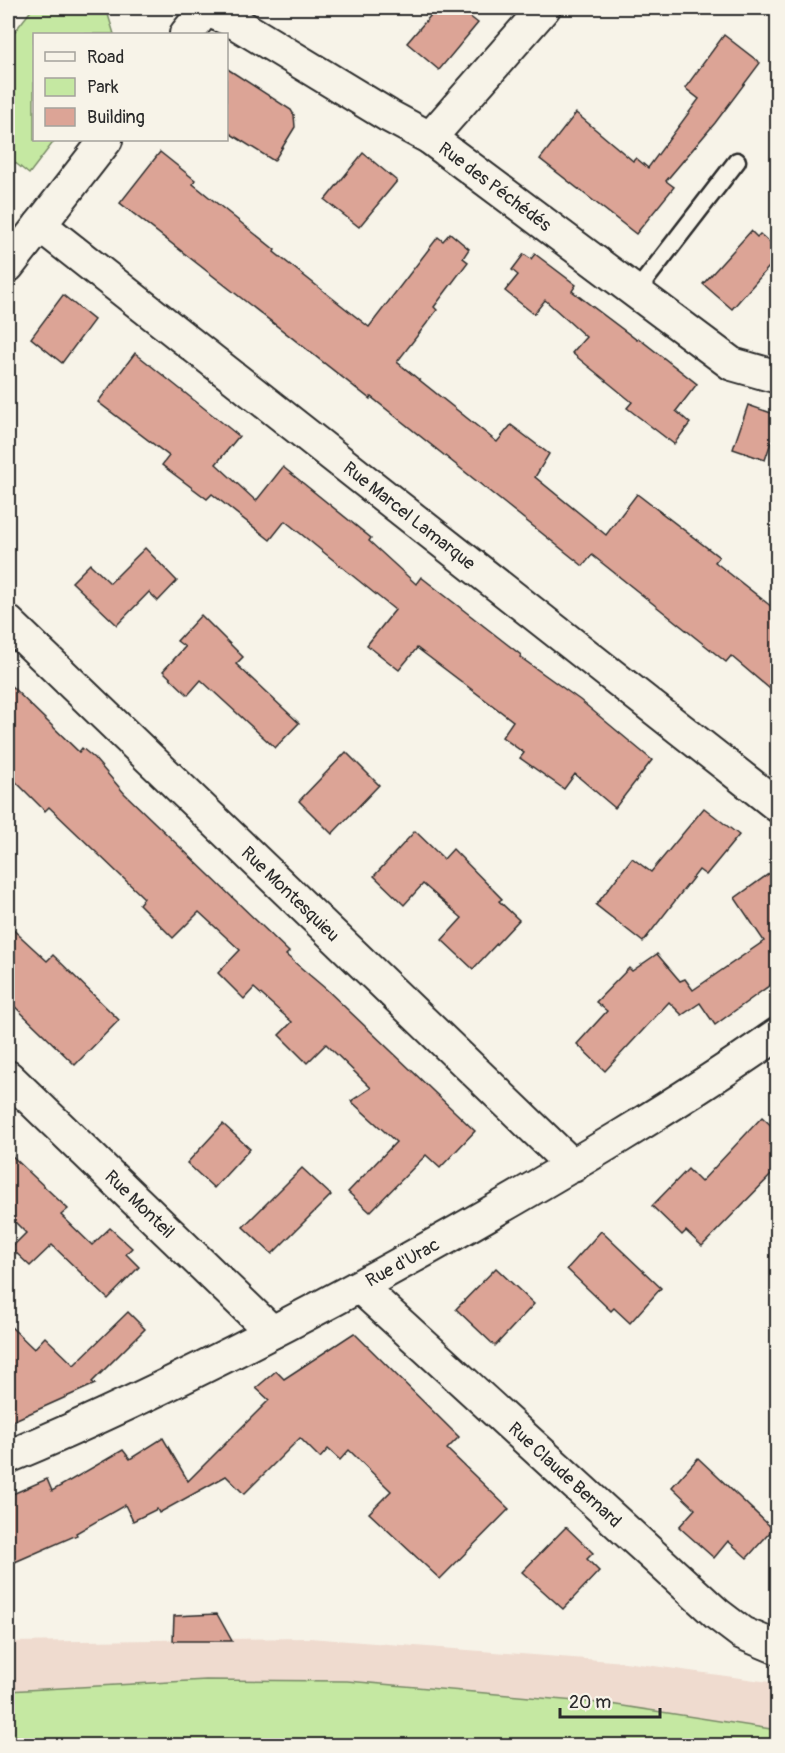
<svg xmlns="http://www.w3.org/2000/svg" width="785" height="1753" font-family="Pangolin,sans-serif">
<style>
.built{fill:#efdbcf}
.green{fill:#c5e8a2;stroke:#788a66;stroke-width:1.5}
.building{fill:#dca496;stroke:#2b2b2b;stroke-width:1.5}
.lines{fill:none;stroke-linecap:round;stroke-linejoin:round}
.service-casing{stroke:#2b2b2b;stroke-width:21}
.minor-casing{stroke:#2b2b2b;stroke-width:36}
.path{stroke:#2b2b2b;stroke-width:4;stroke-dasharray:1.5 4.5;stroke-linecap:butt}
.service{stroke:#f7f3e8;stroke-width:16}
.minor{stroke:#f7f3e8;stroke-width:32}
.labels{text-anchor:middle;dominant-baseline:central;stroke-width:6;stroke-linejoin:round;paint-order:stroke}
.street-label{font-size:18px;fill:#2b2b2b;stroke:#f7f3e8}
</style>
<rect width="100%" height="100%" fill="#f7f3e8"/>
<filter id="ink" filterUnits="userSpaceOnUse"><feTurbulence type="fractalNoise" baseFrequency=".0167" numOctaves="2"/><feDisplacementMap in="SourceGraphic" scale="12" xChannelSelector="R" yChannelSelector="G"/><feConvolveMatrix kernelMatrix="1 2 1 2 8 2 1 2 1" color-interpolation-filters="sRGB"/></filter>
<g filter="url(#ink)">
<path class="built" d="M309 1638 625 1662 777 1683V1745H8V1642Z"/>
<g class="green">
<path d="M33 8H106L114 34H34V140H55L29 174 8 157V40Z"/>
<path d="M206 1680 347 1681 610 1704 777 1730V1745L79 1746 8 1735V1691Z"/>
</g>
<g class="building">
<path d="M437 8H459L478 23 439 70 407 43Z"/>
<path d="M724 35 760 63 715 123 666 181 674 187 636 234 540 159 576 113 633 161 636 158 648 168 699 99 685 88Z"/>
<path d="M226 68 291 110 294 115 295 127 274 161 226 131Z"/>
<path d="M160 152 195 180 193 184 275 250 274 252 369 327 438 237 443 241 450 233 469 249 463 258 468 262 434 307 437 310 397 362 497 442 511 425 549 454 535 477 606 535 637 494 719 557 715 562 777 611V695L731 656 726 662 592 555 583 566 371 397 370 399 120 203Z"/>
<path d="M363 153 397 181 359 227 325 200Z"/>
<path d="M751 231 757 237 760 234 777 249V258L732 309 703 284Z"/>
<path d="M524 254 531 259 535 254 576 285 572 291 637 340 638 338 697 384 676 411 690 423 674 444 627 408 632 402 572 353 586 337 545 300 534 314 505 291 518 275 512 270Z"/>
<path d="M63 295 94 320 62 363 31 338Z"/>
<path d="M135 353 239 436 216 464 256 501 283 467 371 538 369 541 416 584 421 577 521 655 520 657 580 700 652 760 615 808 575 774 564 789 520 758 524 753 502 737 513 721 417 648 399 670 367 645 395 610 285 521 270 540 212 494 207 499 162 465 169 456 98 402Z"/>
<path d="M748 405 777 415V425L765 460 733 449Z"/>
<path d="M145 548 177 581 158 601 149 592 117 625 72 582 90 564 110 583Z"/>
<path d="M201 615 243 657 236 664 299 723 275 748 201 680 188 695 163 671 185 647 177 641Z"/>
<path d="M8 683 79 752 82 748 94 758 125 794 289 952 286 955 326 989 475 1131 440 1168 426 1155 370 1212 348 1192 396 1142 351 1101 371 1088 326 1044 307 1063 279 1035 292 1022 254 988 244 999 218 973 240 950 199 912 173 938 139 904 144 898 49 807 45 811 8 774Z"/>
<path d="M346 752 379 785 332 834 299 801Z"/>
<path d="M704 808 739 835 706 875 699 870 643 942 596 905 632 858 651 872Z"/>
<path d="M415 831 444 859 453 849 502 899 499 901 519 920 473 969 442 940 462 918 423 884 404 905 374 876Z"/>
<path d="M777 868V980L715 1025 700 1003 682 1015 669 1002 605 1071 577 1044 607 1011 596 1002 629 968 632 971 657 954 680 981 685 979 693 990 764 941 735 898Z"/>
<path d="M8 925 47 961 53 955 119 1020 75 1065 8 1000Z"/>
<path d="M762 1117 777 1131V1169L702 1246 686 1231 682 1235 652 1206 688 1169 701 1182Z"/>
<path d="M223 1124 250 1149 214 1188 187 1163Z"/>
<path d="M8 1152 68 1209 61 1215 92 1245 110 1228 132 1248 126 1254 139 1267 108 1299 52 1245 30 1266 11 1248 26 1233 8 1215Z"/>
<path d="M302 1168 331 1195 272 1254 243 1227Z"/>
<path d="M601 1231 661 1288 630 1323 614 1308 611 1311 567 1269Z"/>
<path d="M496 1268 534 1304 495 1346 456 1309Z"/>
<path d="M128 1312 145 1329 92 1382 95 1384 8 1423V1324L34 1349 45 1337 74 1365Z"/>
<path d="M354 1333 459 1437 447 1449 509 1509 440 1579 369 1513 391 1491 349 1450 340 1460 328 1449 320 1458 300 1438 244 1494 226 1476 159 1513 157 1509 133 1521 125 1505 76 1533 77 1535 8 1565V1496L47 1479 52 1491 123 1450 130 1459 163 1438 188 1481 269 1400 256 1388 276 1371 284 1379Z"/>
<path d="M698 1458 773 1529 747 1558 728 1541 714 1558 679 1527 695 1509 672 1487Z"/>
<path d="M566 1527 593 1553 587 1559 599 1571 563 1609 522 1572Z"/>
<path d="M217 1614 232 1641H173L174 1616Z"/>
</g>
<g class="lines">
<g class="service-casing">
<path id="service" d="M636 292 737 161"/>
</g>
<g class="minor-casing">
<g id="minor">
<path id="s1" d="M202 8 231 20 389 116 430 138 732 364 778 377"/>
<path d="M186 34 207 8"/>
<path d="M430 138 544 8"/>
<path id="s2" d="M40 225 778 806"/>
<path d="M8 266 106 140"/>
<path id="s3" d="M8 622 573 1166"/>
<path id="s4" d="M8 1077 272 1332"/>
<path id="s5" d="M360 1287 717 1614 742 1633 778 1648"/>
<path id="s6" d="M8 1457C162 1392 312 1314 457 1232 566 1170 675 1106 778 1034"/>
</g>
</g>
<path class="path" d="M8 190 15 195 8 205"/>
<use href="#service" class="service"/>
<use href="#minor" class="minor"/>
</g>
</g>
<g class="labels">
<g class="street-label">
<text stroke="none"><textPath href="#s1" startOffset="344">Rue des Péchédés</textPath></text>
<text stroke="none"><textPath href="#s2" startOffset="470">Rue Marcel Lamarque</textPath></text>
<text stroke="none"><textPath href="#s3" startOffset="392">Rue Montesquieu</textPath></text>
<text stroke="none"><textPath href="#s4" startOffset="183">Rue Monteil</textPath></text>
<text stroke="none"><textPath href="#s6" startOffset="440">Rue d'Urac</textPath></text>
<text stroke="none"><textPath href="#s5" startOffset="278">Rue Claude Bernard</textPath></text>
</g>
</g>
<rect width="785" height="1753" fill="none" stroke="#f7f3e8" stroke-width="30"/>
<rect x="15" y="15" width="755" height="1723" fill="none" stroke="#2b2b2b" stroke-width="2" filter="url(#ink)"/>
<rect x="33" y="33" width="195" height="108" fill="#f7f3e8" stroke="#a5a39c" stroke-width="1.5"/>
<rect x="45" y="52" width="30" height="9" fill="#f7f3e8" stroke="#a5a39c" stroke-width="1.5"/>
<text x="87" y="63" font-size="18" fill="#2b2b2b">Road</text>
<rect x="45" y="78" width="30" height="18" fill="#c5e8a2" stroke="#a5a39c" stroke-width="1.5"/>
<text x="87" y="93" font-size="18" fill="#2b2b2b">Park</text>
<rect x="45" y="108" width="30" height="18" fill="#dca496" stroke="#a5a39c" stroke-width="1.5"/>
<text x="87" y="123" font-size="18" fill="#2b2b2b">Building</text>
<path d="M560 1708v9h100v-9" fill="none" stroke="#2b2b2b" stroke-width="3"/>
<text x="569" y="1708" font-size="18" fill="#2b2b2b" stroke="#f7f3e8" stroke-width="4.5" paint-order="stroke">20 m</text>
</svg>
